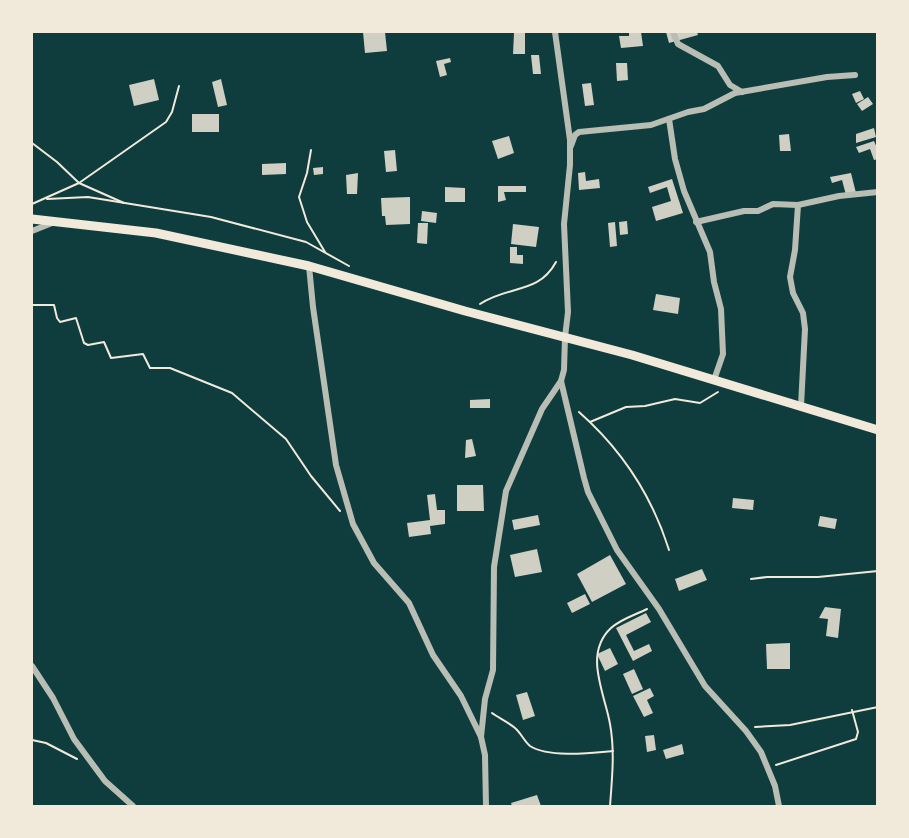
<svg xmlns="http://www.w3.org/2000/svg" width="909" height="838" font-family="Quicksand,sans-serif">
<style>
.building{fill:#cfcfc3}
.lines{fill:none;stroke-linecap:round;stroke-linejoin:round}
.path{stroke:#f1e9da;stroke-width:2}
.minor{stroke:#b8beb3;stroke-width:6}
.secondary{stroke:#f1e9da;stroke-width:9}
</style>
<rect width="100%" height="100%" fill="#0f3d3e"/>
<g class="building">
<path d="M363 32H385L387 51 365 53Z"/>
<path d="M629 32H641L643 46 621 48 619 36H629Z"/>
<path d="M666 32H697L698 35 669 43Z"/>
<path d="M514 33H525V54H513Z"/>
<path d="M531 55H539L541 74H533Z"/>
<path d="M450 58 451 62 444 64 447 75 440 77 436 61Z"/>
<path d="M616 63H627L628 80 617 81Z"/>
<path d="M154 79 159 100 134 106 129 85Z"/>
<path d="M221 79 227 105 218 107 212 82Z"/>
<path d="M591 83 594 105 585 106 582 84Z"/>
<path d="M860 91 864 99 856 103 852 94Z"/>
<path d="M868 97 873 104 862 111 857 104Z"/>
<rect x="192" y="114" width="27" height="18"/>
<path d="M874 128 876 137 856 143V134Z"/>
<path d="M789 134 791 151H780L779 135Z"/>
<path d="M509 136 514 153 498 159 492 141Z"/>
<path d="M874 141 878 150V159L874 160 870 149 859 153 856 147Z"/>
<path d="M395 150 397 171 386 172 384 151Z"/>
<path d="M286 163V174L262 175V164Z"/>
<path d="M323 167V174L314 175 313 168Z"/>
<path d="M585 172 586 181 599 179 600 188 579 190 578 173Z"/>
<path d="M358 173 357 194H347L346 175Z"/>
<path d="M851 173 856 193 846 195 842 180 832 183 830 177Z"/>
<path d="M672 179 683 213 656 221 652 207 671 201 667 187 650 193 648 187Z"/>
<path d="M498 186H526V192H504L506 200 498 202Z"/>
<path d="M445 187 465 188V202H445Z"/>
<path d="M410 197V224L386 225 385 216H382L381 198Z"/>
<path d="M422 211 437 213 436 223 421 221Z"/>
<path d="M627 221 628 234 620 235 619 222Z"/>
<path d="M615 222 617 246 610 247 608 223Z"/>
<path d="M418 223H428L427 244 417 243Z"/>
<path d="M513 224 539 227 536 247 511 244Z"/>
<path d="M510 247H517V255H523V264L510 263Z"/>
<path d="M656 294 680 298 678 314 653 310Z"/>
<path d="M490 399V408H470V400Z"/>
<path d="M472 439 476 456 465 458 466 440Z"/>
<path d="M457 485H483L484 511H457Z"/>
<path d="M435 494 437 510H445V524L430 526 431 534 409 537 407 523 430 520 427 495Z"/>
<path d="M733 498 754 500 753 510 732 508Z"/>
<path d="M538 515 540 525 514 530 512 520Z"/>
<path d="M820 516 837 519 835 529 818 526Z"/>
<path d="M537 549 542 572 515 577 510 555Z"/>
<path d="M610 555 626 584 592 602 577 574Z"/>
<path d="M702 569 707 580 679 591 675 579Z"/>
<path d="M585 594 590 604 572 613 567 603Z"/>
<path d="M825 607 841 609 838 638 826 636 828 619 819 618Z"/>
<path d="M646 613 651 622 626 635 634 651 649 644 652 651 633 661 616 628Z"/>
<path d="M790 643V669H767L766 644Z"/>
<path d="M610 648 618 664 605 671 597 654Z"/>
<path d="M634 669 643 689 632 694 623 674Z"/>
<path d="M650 688 654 696 647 700 653 713 644 717 633 696Z"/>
<path d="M527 692 535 716 523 720 516 695Z"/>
<path d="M654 735 656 750 647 752 645 736Z"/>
<path d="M682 744 684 754 666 759 663 750Z"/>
<path d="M537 795 541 806H512L511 803Z"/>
</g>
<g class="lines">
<g class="path">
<path d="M32 143 57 162 79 183 124 203"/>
<path d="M311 150 307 173 299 197 307 222 325 252"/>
<path d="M47 199 88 197 211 217 306 242 349 266"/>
<path d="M32 204 79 183 166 122 172 112 179 86"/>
<path d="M480 304C508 285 538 295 556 262"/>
<path d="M32 305H54L57 318 60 322 76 318 84 343 88 345 104 342 111 358 143 354 150 368H170L232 393 286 439 311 476 340 511"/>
<path d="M579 412C621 449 652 496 669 550"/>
<path d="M590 422 626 407 645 406 675 399 700 403 718 392"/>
<path d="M751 579 767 577H818L878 571"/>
<path d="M492 713C499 718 508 722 515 728 521 733 524 741 530 746 549 758 591 753 613 751"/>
<path d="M755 727 790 725 878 707"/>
<path d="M32 740 46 743 77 759"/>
<path d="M776 765 856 739 858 732 852 710"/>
<path d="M610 806C612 779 615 751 610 724 605 694 583 654 611 628 621 619 635 615 647 609"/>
</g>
<g class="minor">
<path d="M555 32 570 140V165L564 224 568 312 565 337 564 370 561 381 584 478 588 492 617 550 659 609 705 686 746 731 761 752 775 786 779 806"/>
<path d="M673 32 678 44 718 66 730 85 742 92"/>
<path d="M669 119 675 159 684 191 710 252 714 282 721 309 723 354 714 380"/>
<path d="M571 146 575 135 579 132 651 125 688 112 704 109 735 93 827 77 855 75"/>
<path d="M798 205 795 250 790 277 793 293 803 313 805 329 801 406"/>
<path d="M696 222 744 211H758L773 204 798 205 839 196 878 192"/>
<path d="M32 231 52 223"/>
<path d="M309 266 313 307 336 465 353 524 374 563 409 603 433 655 461 696 481 737"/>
<path d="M32 666 53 698 74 739 105 781 133 806"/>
<path d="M486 806 485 755 481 737 485 699 493 670 494 567 506 491 542 409 561 381"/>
</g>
<path class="secondary" d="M32 219 156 233 309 266 465 311 632 355 878 430"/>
</g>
<rect width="909" height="838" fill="none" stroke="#f1e9da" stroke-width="66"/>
</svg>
